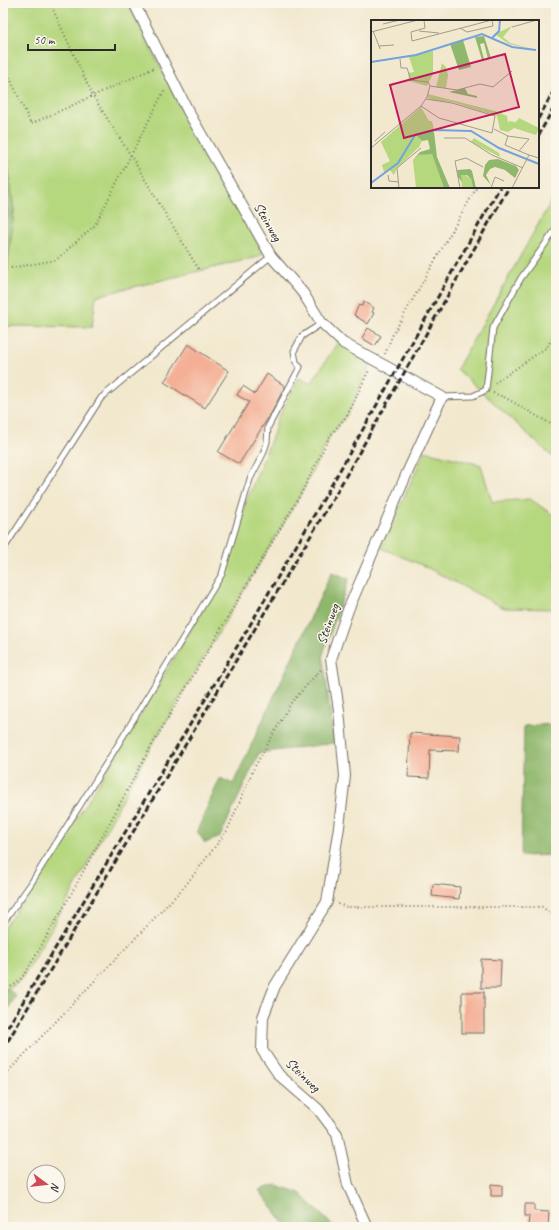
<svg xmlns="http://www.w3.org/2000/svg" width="559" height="1230" font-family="Caveat,sans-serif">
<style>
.green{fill:#b5d77e;stroke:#708154}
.forest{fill:#90b86d;stroke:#5e724c}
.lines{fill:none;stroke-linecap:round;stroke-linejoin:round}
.stream{stroke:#73a2dd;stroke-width:3.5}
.building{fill:#f4af94}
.service-casing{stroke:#716d64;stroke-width:7}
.minor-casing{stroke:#716d64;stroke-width:12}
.path{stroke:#716d64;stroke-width:2;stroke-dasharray:1 3;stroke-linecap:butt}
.service{stroke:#fff;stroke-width:5}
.minor{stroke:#fff;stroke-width:10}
.rail{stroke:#2b2b2b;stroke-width:3;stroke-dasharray:6 3;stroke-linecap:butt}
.labels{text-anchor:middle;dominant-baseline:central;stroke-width:3;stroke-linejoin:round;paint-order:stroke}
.street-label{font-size:14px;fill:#2b2b2b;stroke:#fbf7ec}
.inset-river{fill:none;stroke:#73a2dd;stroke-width:2}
.inset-road{fill:none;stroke:#a29c8d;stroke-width:1}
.view{fill:#c2185b;fill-opacity:0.15;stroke:#c2185b;stroke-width:2}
.inset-edge{fill:none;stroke:#2b2b2b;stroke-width:2}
</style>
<rect width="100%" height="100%" fill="#fbf7ec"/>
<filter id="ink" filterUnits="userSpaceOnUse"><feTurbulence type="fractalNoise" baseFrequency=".025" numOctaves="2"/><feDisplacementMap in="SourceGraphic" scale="8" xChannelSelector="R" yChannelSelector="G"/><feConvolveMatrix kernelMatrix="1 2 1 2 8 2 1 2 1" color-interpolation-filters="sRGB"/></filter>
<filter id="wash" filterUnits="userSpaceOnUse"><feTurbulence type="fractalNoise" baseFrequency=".012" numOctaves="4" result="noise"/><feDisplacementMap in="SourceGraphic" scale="16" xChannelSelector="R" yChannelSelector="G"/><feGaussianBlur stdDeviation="0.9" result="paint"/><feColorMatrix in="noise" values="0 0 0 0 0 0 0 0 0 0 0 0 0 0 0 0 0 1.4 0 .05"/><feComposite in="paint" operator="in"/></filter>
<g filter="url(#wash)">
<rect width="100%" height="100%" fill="#f2e8ce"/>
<g class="green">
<path d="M3 3H128L185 116 263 253 258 257 96 296 92 327 3 326V303L14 211 3 124Z"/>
<path d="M553 198 556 199V460L457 369Z"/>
<path d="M339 340 373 359 348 414 330 436 302 492 149 750 69 898 26 972C22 977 19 983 13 986 8 989 6 989 3 994V929L34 886 123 745 224 574 229 560 245 504 273 435 277 420 299 378 311 384Z"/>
<path d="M425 451 481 465 492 502 530 499 556 517V609L504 608 424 566 381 548Z"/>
</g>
<g class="forest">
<path d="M3 124 14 211 5 291H3Z"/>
<path d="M332 572 349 579 323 654 334 743 259 753 220 837 205 843 197 831 220 778 233 784Z"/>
<path d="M556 724V855L521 856 524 726Z"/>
<path d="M7 988 16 996 3 1017V994Z"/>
<path d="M276 1185 300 1193 334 1227H287L259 1190Z"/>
</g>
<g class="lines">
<path class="stream" d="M3 190 6 210 3 231"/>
</g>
<g id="blocks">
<g class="building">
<path d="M364 302 374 308 372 312 374 313 368 324 354 315 359 305 362 306Z"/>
<path d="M368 328 381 336 375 346 362 338Z"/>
<path d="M188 344 229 371 205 408 164 382Z"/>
<path d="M267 374 285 386 273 410 239 464 218 452 249 402 237 395 243 386 255 394Z"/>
<path d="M410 733 460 736 459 751 430 750 429 778 408 777Z"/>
<path d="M433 884 460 887 459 899 432 896Z"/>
<path d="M481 959 501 960 500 988H481Z"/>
<rect x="462" y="992" width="22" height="41"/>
<path d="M491 1184 502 1185V1196H491Z"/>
<path d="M525 1204H534V1211L549 1212 548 1227H528L529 1216H525Z"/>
</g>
</g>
</g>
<g filter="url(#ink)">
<use href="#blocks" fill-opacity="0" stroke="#716d64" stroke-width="1"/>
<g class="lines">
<g class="service-casing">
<g id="service">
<path d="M442 397 473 396 486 390 493 328 521 278 556 229"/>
<path d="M3 550 101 398 271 256"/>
<path d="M3 923 30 885 119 743 222 574 250 479 263 454 267 442 268 427 300 367 296 362 294 351 302 336 316 327 321 322"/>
</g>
</g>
<g class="minor-casing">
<path id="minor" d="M134 3 189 113 271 256 303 293 321 322 343 343 442 397 407 473 348 610 331 659 339 710 345 776 339 827 327 902 275 986 263 1017 262 1050 279 1075 318 1109 337 1134 348 1185 367 1227"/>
</g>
<g class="path">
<path d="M50 3 93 96 131 156 199 270"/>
<path d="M3 63 31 124 154 68"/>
<path d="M11 268 56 260 95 225 165 89"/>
<path d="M385 354 392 336 477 187"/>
<path d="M495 383 547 347 556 332"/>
<path d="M493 393 504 397 556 427"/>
<path d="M338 904 347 907H542L556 917"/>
<path d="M3 987C14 989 20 980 26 972L69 898 149 750 302 492 330 436 348 414 369 370"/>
<path d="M555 993 556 979"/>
<path d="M3 1077 185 886 227 831 254 768 291 703 322 668"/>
</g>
<use href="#service" class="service"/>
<use href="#minor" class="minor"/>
<g class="rail">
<path d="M538 119 556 87"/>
<path d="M538 136 556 104"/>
<path d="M3 1035 247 630 327 493 500 187"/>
<path d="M3 1049 334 497 509 187"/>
</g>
</g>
</g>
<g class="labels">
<g class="street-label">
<text transform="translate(268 222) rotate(60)">Steinweg</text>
<text transform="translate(328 624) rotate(-70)">Steinweg</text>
<text transform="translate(303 1075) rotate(44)">Steinweg</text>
</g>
</g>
<g transform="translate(371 20)">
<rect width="168" height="168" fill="#f2e8ce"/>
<path d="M141 6 132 17 139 23 168 31 138 24 124 14ZM62 31V54L56 66 38 61 37 53 43 52 38 37ZM71 43 75 47 77 55 75 68 65 67ZM57 74 124 91 136 96 137 103 138 101 144 102 143 104 148 98 168 108 165 115 143 108 137 112 129 110 126 96 81 82 61 80 56 77ZM50 87 58 101H61L63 110 45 115 51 121 48 127 26 148 23 155 18 149 13 152 11 145 19 141 10 122ZM103 118 128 133 129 137 100 122ZM61 133 73 168H45L42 140 48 135ZM93 154 100 159 102 168H91L90 155Z" fill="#b5d77e"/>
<path d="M113 16 120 38 117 39 113 23 109 24 113 39 111 40 104 17ZM92 20 100 47 88 50 79 24ZM94 68 97 74 106 76V78L78 72ZM60 110 63 112 66 137 79 168H73L61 134 48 135 42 140 49 132 59 129 57 120 51 121 44 114ZM127 139 145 146 148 150 144 158 134 150 124 147 119 149 115 155 120 165 112 156 114 145 118 140ZM99 149 101 151 105 168H102L100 159 96 155H90L91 162 87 157 86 150Z" fill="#90b86d"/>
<path class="inset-river" d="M121 18 128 11 129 0M0 42 45 35 111 14 141 27 165 30M0 163 27 143 44 115 64 110 100 111 128 128 168 144"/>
<path class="inset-road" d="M53 0 54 8 40 12 41 21 121 0M12 4 29 0M141 7 166 0M89 8 96 12 122 6 121 0M2 11 8 26M48 11 68 13M0 12 47 0M9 29 8 26 23 25M29 39 30 48H36L40 60 57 62 59 66M50 86 68 98 121 113 124 96 81 83 55 79M123 109 137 116M73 118H94L121 135 152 148M4 121 14 112M0 128 50 86 56 77 59 66 86 70 109 64 122 67 141 51M148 131 158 119 137 116 134 125 158 135M17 155 18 161 28 162M28 168 26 148 50 128M89 168 84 141 95 138 112 147M120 168 124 157 133 161M141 168 158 135 168 138"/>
<path class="view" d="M134 34 148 87 33 118 19 65Z"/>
<rect width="168" height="168" class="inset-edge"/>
</g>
<rect width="559" height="1230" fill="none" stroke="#fbf7ec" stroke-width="16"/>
<g transform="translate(46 1184) rotate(105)"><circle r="19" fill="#fbf7ec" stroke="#a8a59f"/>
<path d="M0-3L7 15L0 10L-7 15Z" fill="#d1495b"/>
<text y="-6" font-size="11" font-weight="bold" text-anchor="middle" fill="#2b2b2b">N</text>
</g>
<path d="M28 44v6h87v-6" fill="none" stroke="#2b2b2b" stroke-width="2"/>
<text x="34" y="44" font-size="12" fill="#2b2b2b" stroke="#fbf7ec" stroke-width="3" paint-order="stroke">50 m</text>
</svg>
